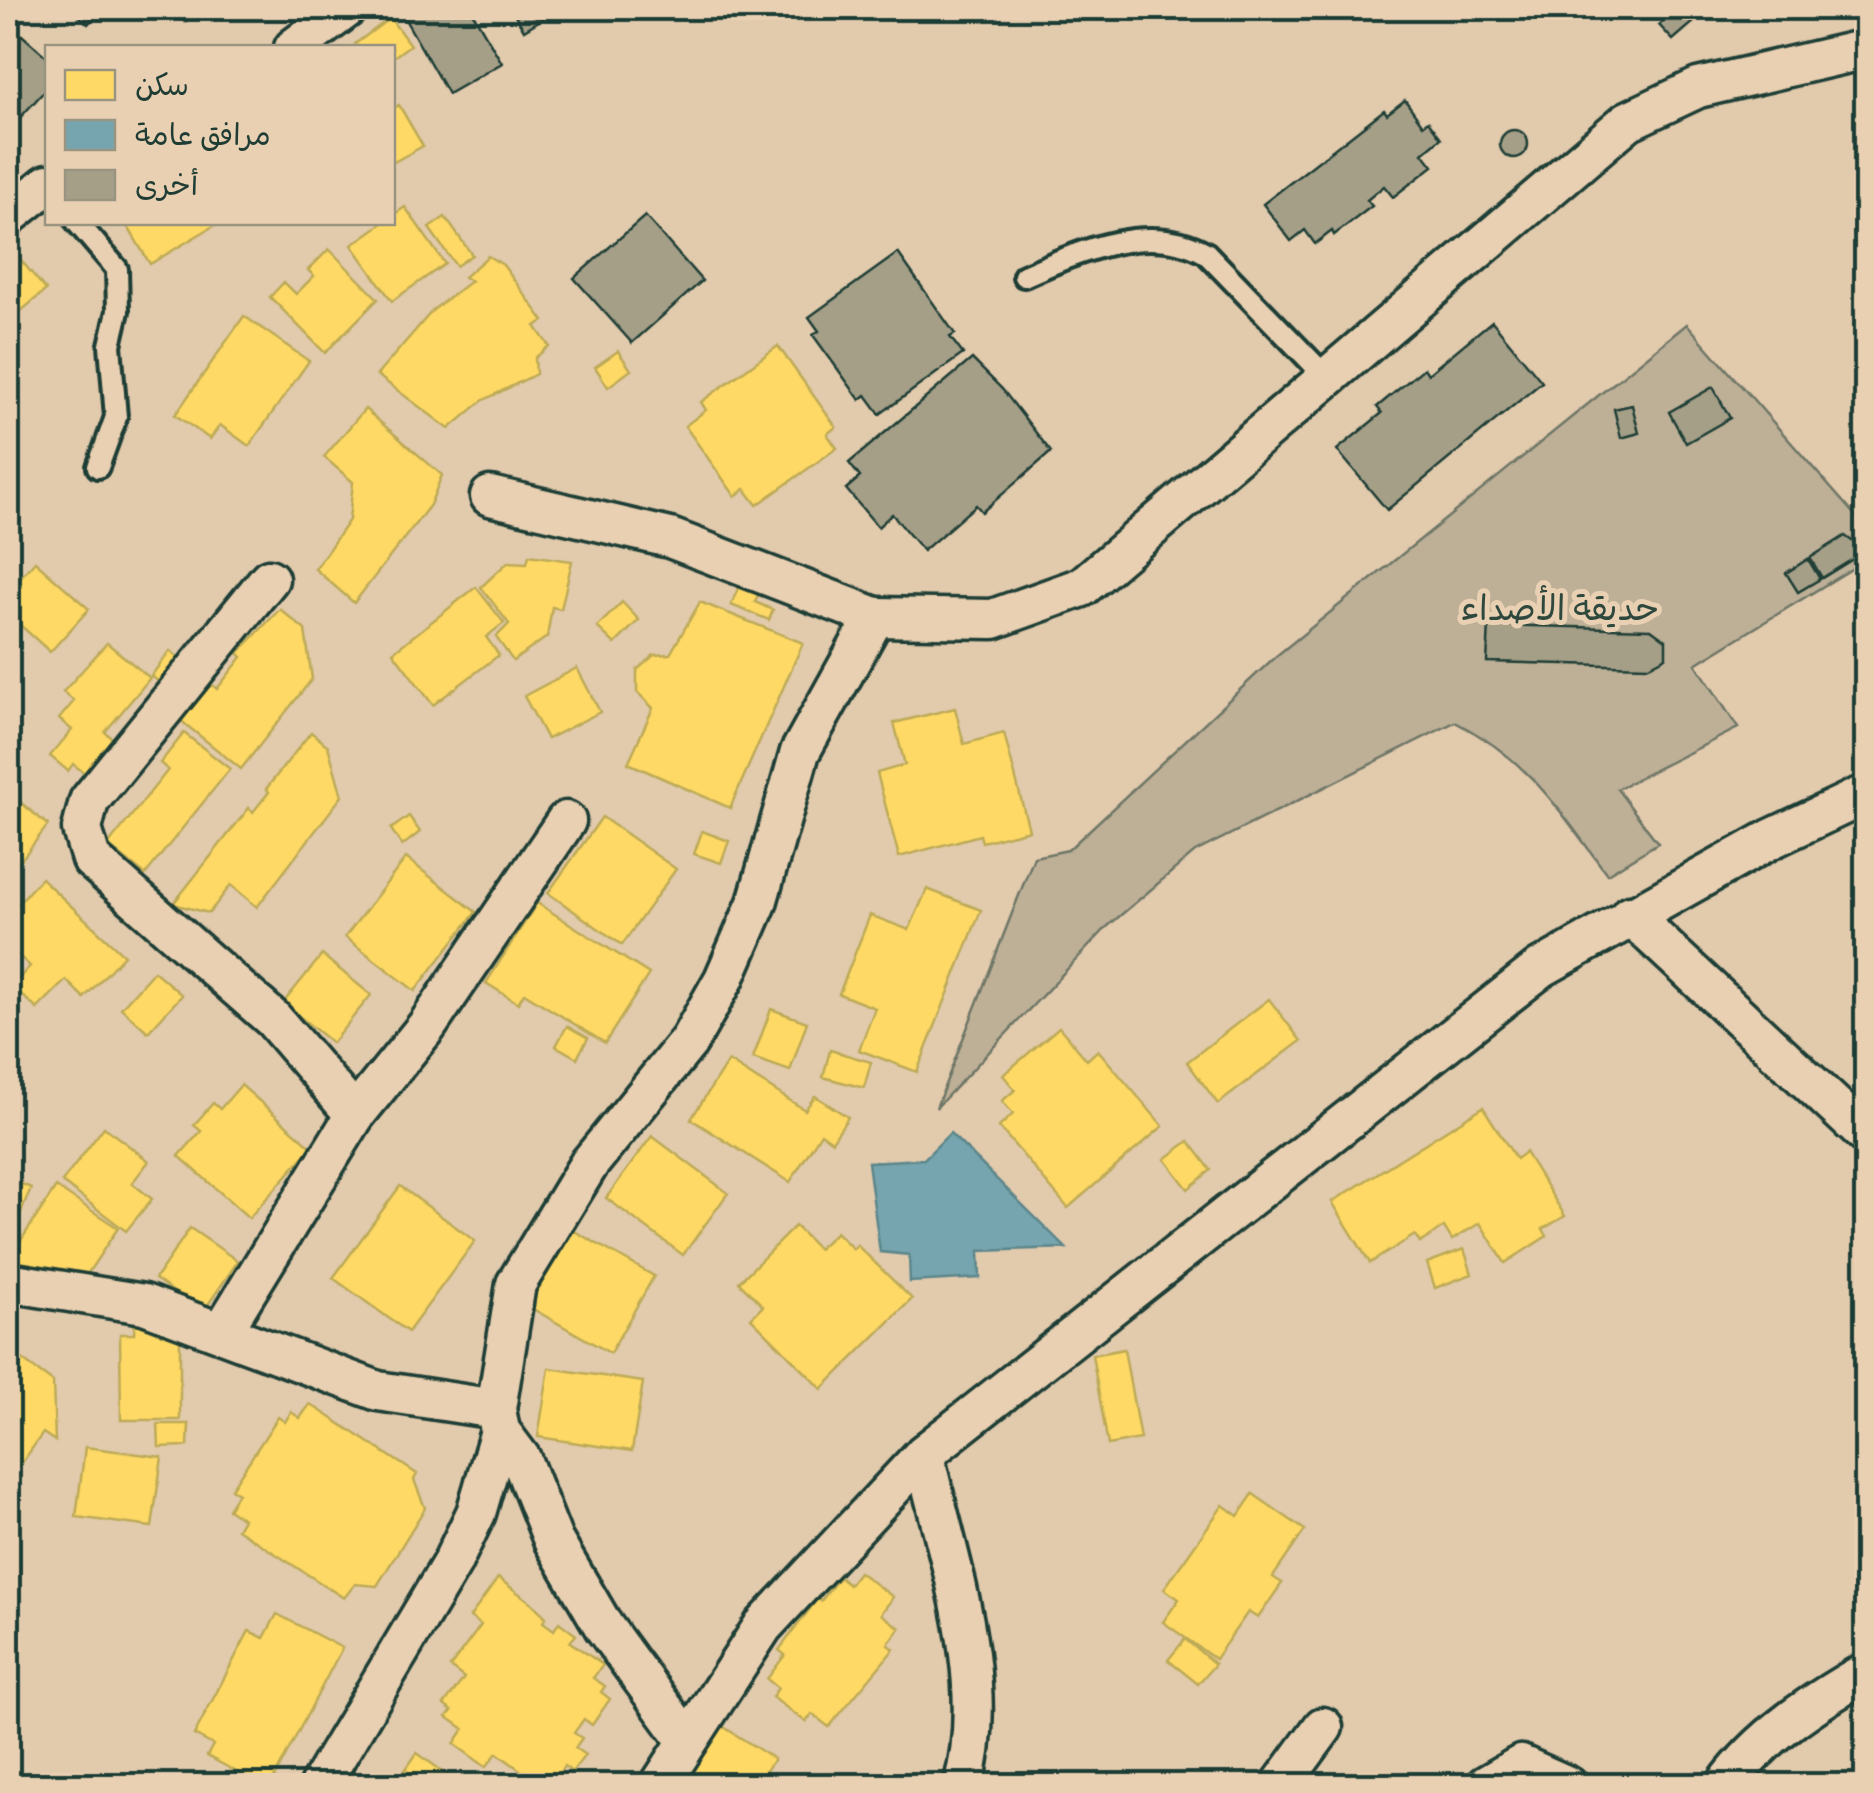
<svg xmlns="http://www.w3.org/2000/svg" width="1874" height="1793" font-family="Dekko,'Playpen Sans Arabic',sans-serif">
<style>
.green{fill:#beb097;stroke:#6e7666;stroke-width:2.5}
.homes{fill:#ffd966;stroke:#bcaa57;stroke-width:2.5}
.public{fill:#76a5af;stroke:#5c868a;stroke-width:2.5}
.building{fill:#a59f88;stroke:#1f3d34;stroke-width:2.5}
.lines{fill:none;stroke-linecap:round;stroke-linejoin:round}
.lane-casing{stroke:#1f3d34;stroke-width:28}
.street-casing{stroke:#1f3d34;stroke-width:45}
.lane{stroke:#ead0b2;stroke-width:20}
.street{stroke:#ead0b2;stroke-width:38}
.labels{text-anchor:middle;dominant-baseline:central;stroke-width:10;stroke-linejoin:round;paint-order:stroke}
.park-label{font-size:35px;fill:#2f483e;stroke:#ead0b2}
</style>
<rect width="100%" height="100%" fill="#e2caad"/>
<filter id="ink" filterUnits="userSpaceOnUse"><feTurbulence type="fractalNoise" baseFrequency=".01" numOctaves="2"/><feDisplacementMap in="SourceGraphic" scale="20" xChannelSelector="R" yChannelSelector="G"/><feConvolveMatrix kernelMatrix="1 2 1 2 8 2 1 2 1" color-interpolation-filters="sRGB"/></filter>
<g filter="url(#ink)">
<path class="green" d="M1687 324 1866 528V560L1696 664 1738 728 1617 789 1658 843 1607 874C1559 810 1529 759 1455 722L1195 852 1108 926 936 1108 1034 857 1068 850 1275 657Z"/>
<g class="homes">
<path d="M390 18 410 45 392 58V48H357L355 44Z"/>
<path d="M399 105 423 146 392 163V109Z"/>
<path d="M405 207 445 264 392 301 352 245 384 222H392V216Z"/>
<path d="M445 217 472 255 456 266 429 228Z"/>
<path d="M125 222H220L150 264Z"/>
<path d="M329 249 378 299 325 353 270 297 284 282 296 294 314 276 308 270Z"/>
<path d="M8 251 15 261 19 258 46 290 8 322Z"/>
<path d="M488 256 503 265 544 321 535 326 549 346 535 358 536 374 482 401 449 429 377 375 433 310 471 281 464 277Z"/>
<path d="M244 316 309 361 249 446 220 425 210 439 175 415Z"/>
<path d="M778 346 836 427 827 434 837 448 757 505 745 489 735 496 685 426 706 410 701 402Z"/>
<path d="M618 351 631 370 608 387 595 367Z"/>
<path d="M365 409 442 475 430 505 354 603 315 569 349 520 353 482 324 457Z"/>
<path d="M529 555 572 561 561 609 552 607 547 637 513 661 496 637 509 624 481 587 508 562 527 563Z"/>
<path d="M35 561 89 609 50 652 8 614V591Z"/>
<path d="M743 577 762 585 755 602 773 610 769 620 731 605Z"/>
<path d="M476 587 504 623 486 637 499 655 433 705 393 652Z"/>
<path d="M622 602 639 620 615 644 597 627Z"/>
<path d="M700 602 803 643 730 808 628 763 653 708 637 692V670L654 655 670 654Z"/>
<path d="M280 609 305 630 312 679 241 769 180 720 210 683 217 689 242 657 238 653Z"/>
<path d="M107 643 150 678 105 732 125 749 97 783 73 764 68 771 50 756 72 730 59 719 74 701 63 692Z"/>
<path d="M170 651 186 663 168 688 151 676Z"/>
<path d="M577 668 600 712 547 739 524 696Z"/>
<path d="M955 708 964 744 1004 733 1029 830 982 842 980 835 899 857 877 773 905 765 894 723Z"/>
<path d="M311 732 328 746 342 796 257 907 231 885 209 913 173 904 249 808 253 812 269 792 266 789Z"/>
<path d="M184 733 230 769 145 875 108 845 168 770 160 763Z"/>
<path d="M8 792 48 825 8 877Z"/>
<path d="M409 816 420 832 402 846 391 829Z"/>
<path d="M602 817 676 869 622 945 548 893Z"/>
<path d="M702 831 729 841 721 863 694 854Z"/>
<path d="M406 858 476 912 415 991 345 937Z"/>
<path d="M41 878 124 955 84 998 66 980 37 1009 12 986 30 966 8 946V915Z"/>
<path d="M927 889 981 910 917 1072 859 1050 875 1008 839 994 870 915 909 930Z"/>
<path d="M537 903 649 974 605 1043 524 993 518 1003 486 983Z"/>
<path d="M322 955 371 995 332 1043 283 1003Z"/>
<path d="M154 971 182 995 148 1032 121 1008Z"/>
<path d="M1269 999 1301 1041 1218 1104 1187 1062Z"/>
<path d="M771 1009 807 1022 790 1071 753 1058Z"/>
<path d="M567 1026 588 1038 577 1058 556 1046Z"/>
<path d="M1059 1027 1087 1060 1098 1050 1163 1126 1068 1208 999 1127 1013 1114 1002 1101 1015 1090 1003 1075Z"/>
<path d="M830 1050 871 1062 864 1088 823 1077Z"/>
<path d="M728 1061 805 1110 815 1096 848 1117 832 1141 821 1133 790 1182 691 1119Z"/>
<path d="M241 1085 312 1147 249 1218 179 1156 201 1131 194 1125 213 1103 220 1109Z"/>
<path d="M1483 1107 1516 1159 1525 1152 1565 1216 1543 1229 1547 1236 1505 1263 1480 1223 1452 1240 1444 1227 1420 1243 1415 1235 1370 1263 1332 1202Z"/>
<path d="M104 1127 149 1161 132 1183 152 1199 126 1231 62 1182Z"/>
<path d="M652 1136 728 1193 683 1255 606 1198Z"/>
<path d="M1189 1141 1211 1170 1188 1189 1165 1159Z"/>
<path d="M8 1178 31 1188 8 1243Z"/>
<path d="M400 1186 475 1241 408 1332 333 1278Z"/>
<path d="M56 1187 118 1228 78 1288 8 1270V1260Z"/>
<path d="M795 1226 818 1249 836 1232 853 1249 857 1245 912 1299 822 1389 751 1318 763 1306 739 1282Z"/>
<path d="M190 1228 238 1261 203 1312 155 1279Z"/>
<path d="M569 1228 654 1276 610 1353 526 1305Z"/>
<path d="M1464 1249 1472 1274 1435 1288 1427 1263Z"/>
<path d="M135 1318 167 1319V1334L180 1333V1420H121L120 1334H134Z"/>
<path d="M1124 1349 1140 1439 1108 1445 1092 1355Z"/>
<path d="M9 1350 53 1382 55 1441 43 1433 19 1467 8 1460Z"/>
<path d="M549 1368 643 1382 632 1451 538 1437Z"/>
<path d="M310 1404 417 1474 414 1480 425 1508 377 1586 355 1584 344 1598 237 1529 243 1519 228 1509 238 1493 231 1489 278 1417 285 1422 291 1412 300 1418Z"/>
<path d="M158 1424H189L188 1446 159 1447Z"/>
<path d="M85 1447 162 1457 152 1527 76 1517Z"/>
<path d="M1253 1494 1305 1530 1273 1577 1282 1583 1258 1618 1248 1612 1215 1659 1163 1622 1179 1599 1164 1589 1223 1505 1238 1516Z"/>
<path d="M859 1572 893 1597 881 1614 900 1628 888 1644 894 1649 829 1727 812 1714 806 1722 772 1697 778 1688 767 1679 785 1655 779 1650 818 1598 821 1601 839 1577 849 1585Z"/>
<path d="M498 1578 532 1603 546 1617 543 1622 554 1630 559 1622 576 1635 570 1642 603 1665 593 1678 605 1686 601 1692 610 1699 592 1725 584 1719 574 1733 582 1738 575 1748 585 1755 572 1772 564 1766 556 1778 563 1786H542L497 1753 486 1767 454 1744 464 1729 447 1717 452 1711 444 1705 464 1678 450 1667 481 1625 470 1617Z"/>
<path d="M277 1614 342 1648 270 1786H263L207 1756 213 1745 194 1735 249 1631 264 1638Z"/>
<path d="M1185 1639 1215 1664 1198 1684 1168 1660Z"/>
<path d="M719 1724 774 1759 765 1772 778 1780 775 1786H679Z"/>
<path d="M417 1753 463 1786H394Z"/>
</g>
<path class="public" d="M950 1133 1066 1248 979 1251 980 1278 910 1282 909 1255 880 1252 868 1162 924 1159Z"/>
<g class="building">
<path d="M71 8H104L88 24Z"/>
<path d="M170 8H199L185 22Z"/>
<path d="M385 8H409L391 18Z"/>
<path d="M413 8H470L502 63 448 94 402 14Z"/>
<path d="M511 8H560L524 30Z"/>
<path d="M1679 8H1710L1673 40 1659 25Z"/>
<path d="M15 29 48 58V87L8 131V37Z"/>
<path d="M1405 100 1423 125 1428 121 1441 138 1423 153 1433 166 1393 197 1384 186 1367 200 1372 206 1334 235 1332 231 1315 244 1305 230 1291 241 1263 204 1384 110 1387 114Z"/>
<circle cx="1514" cy="144" r="14"/>
<path d="M645 216 702 281 632 343 574 278Z"/>
<path d="M898 253 955 334 950 337 963 354 880 414 866 395 860 400 813 335 819 331 809 317Z"/>
<path d="M1492 321 1542 382 1387 510 1337 450 1382 413 1377 407 1424 368 1428 374Z"/>
<path d="M972 359 1002 389 1051 452 982 512 976 505 923 551 892 514 878 527 846 489 860 477 849 463Z"/>
<path d="M1713 387 1730 418 1686 443 1669 412Z"/>
<path d="M1632 405 1639 433 1621 438 1614 409Z"/>
<path d="M1845 536 1866 551 1822 578 1810 558Z"/>
<path d="M1808 559 1820 579 1798 592 1786 573Z"/>
<path d="M1489 625 1651 629 1666 640V657L1649 666 1487 662Z"/>
</g>
<g class="lines">
<g class="lane-casing">
<g id="lane">
<path d="M77 222 117 269 118 311 110 345 116 417 98 467"/>
<path d="M1024 276C1078 252 1149 220 1206 253L1328 379"/>
</g>
</g>
<g class="street-casing">
<g id="street">
<path d="M294 48 347 8"/>
<path d="M8 216 48 184"/>
<path d="M490 496 670 538 875 617"/>
<path d="M269 579 89 801 82 829 91 859 273 1019 355 1115"/>
<path d="M1630 915 1866 1135"/>
<path d="M8 1282 144 1304 378 1391 496 1409"/>
<path d="M223 1330 355 1115 427 1026 566 821"/>
<path d="M924 1454C947 1558 993 1679 963 1786"/>
<path d="M686 1739 604 1627 553 1540 521 1459 500 1431 496 1409 516 1284 589 1164 689 1041 724 979 757 903 800 752 875 617 993 619 1082 587 1628 121 1698 88 1866 49"/>
<path d="M319 1786 452 1563 476 1513 500 1431"/>
<path d="M659 1786 763 1626 924 1454 1541 968 1771 839 1866 794"/>
<path d="M1280 1786 1323 1727"/>
<path d="M1485 1786 1521 1765 1568 1786"/>
<path d="M1725 1786C1761 1736 1814 1702 1866 1672"/>
</g>
</g>
<use href="#lane" class="lane"/>
<use href="#street" class="street"/>
</g>
</g>
<g class="labels">
<g class="park-label">
<text x="1560" y="613">حديقة الأصداء</text>
</g>
</g>
<rect width="1874" height="1793" fill="none" stroke="#ead0b2" stroke-width="40"/>
<rect x="20" y="20" width="1834" height="1753" fill="none" stroke="#1f3d34" stroke-width="4" filter="url(#ink)"/>
<rect x="45" y="45" width="350" height="180" fill="#ead0b2" stroke="#999580" stroke-width="2.5"/>
<rect x="65" y="70" width="50" height="30" fill="#ffd966" stroke="#999580" stroke-width="2.5"/>
<text x="135" y="95" font-size="30" fill="#1f3d34">سكن</text>
<rect x="65" y="120" width="50" height="30" fill="#76a5af" stroke="#999580" stroke-width="2.5"/>
<text x="135" y="145" font-size="30" fill="#1f3d34">مرافق عامة</text>
<rect x="65" y="170" width="50" height="30" fill="#a59f88" stroke="#999580" stroke-width="2.5"/>
<text x="135" y="195" font-size="30" fill="#1f3d34">أخرى</text>
</svg>
